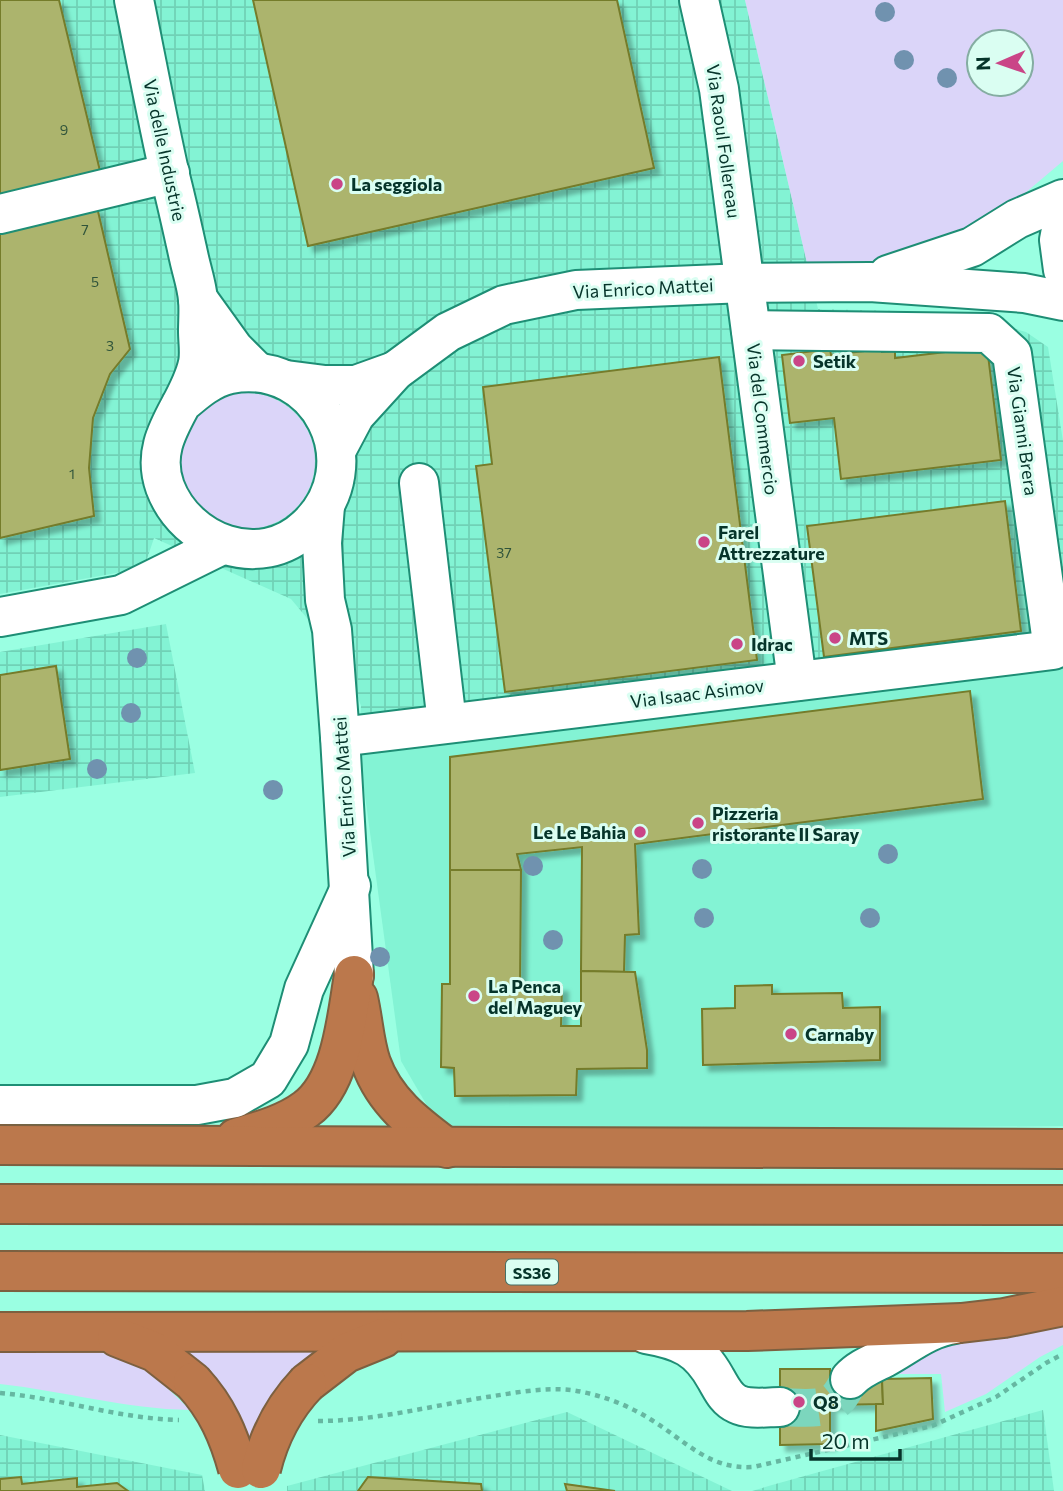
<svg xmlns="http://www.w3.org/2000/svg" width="1063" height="1491" font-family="Commissioner,sans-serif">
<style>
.built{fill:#83f3d4}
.industrial{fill:url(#industrial-grid)}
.green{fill:#dbd5f9;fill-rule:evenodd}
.building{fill:#acb46d;stroke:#757b2b;stroke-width:2;filter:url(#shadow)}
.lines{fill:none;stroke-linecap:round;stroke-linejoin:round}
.minor-tunnel{stroke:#7cd6bd;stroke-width:38;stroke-dasharray:38 19;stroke-linecap:butt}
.minor-casing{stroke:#1e8e75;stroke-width:42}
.highway-casing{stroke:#7c6040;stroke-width:42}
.path{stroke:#66b7a1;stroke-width:4.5;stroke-dasharray:5 5;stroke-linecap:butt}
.minor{stroke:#fff;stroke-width:38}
.highway{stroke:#bb784c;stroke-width:38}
.highway-bridge-casing{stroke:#7c6040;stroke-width:42;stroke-linecap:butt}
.highway-bridge{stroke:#bb784c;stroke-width:38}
.tree{fill:#7092af}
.poi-dot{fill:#ca4587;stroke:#dafef2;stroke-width:2.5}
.labels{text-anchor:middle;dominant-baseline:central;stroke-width:6;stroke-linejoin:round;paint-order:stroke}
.number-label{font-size:14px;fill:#30543b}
.shield{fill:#dafef2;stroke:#467166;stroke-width:2}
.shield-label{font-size:16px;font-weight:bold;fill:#06342a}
.street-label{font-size:18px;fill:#06342a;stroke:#dafef2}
.poi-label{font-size:18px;font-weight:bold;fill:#06342a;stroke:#dafef2;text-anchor:start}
</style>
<defs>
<pattern id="industrial-grid" width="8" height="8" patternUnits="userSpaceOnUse" patternTransform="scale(1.75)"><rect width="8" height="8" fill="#83f3d4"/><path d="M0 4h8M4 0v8" fill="none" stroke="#70d1b6"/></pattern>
<filter id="shadow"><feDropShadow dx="6" dy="6" stdDeviation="2" flood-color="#0004"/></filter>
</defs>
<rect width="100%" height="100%" fill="#9affe2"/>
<path class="built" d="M1063 664V1126L458 1131 429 1109 401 1061 358 744Z"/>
<g class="industrial">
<path d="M0 0H745L818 309 899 311 994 323 1026 332 1048 347 1063 441V664L358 744 361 706 347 666 291 599 154 538 144 568 0 594Z"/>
<path d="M166 624 195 773 0 797V652Z"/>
<path d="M1043 1410 1054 1491H752L772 1485Z"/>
<path d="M567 1412 732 1491H287V1486Z"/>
<path d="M0 1435 202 1475 205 1491H0Z"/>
</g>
<g class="green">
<path d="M745 0H1063V161L980 231 905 258 851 263H807ZM979 42H1021V84H979Z"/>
<circle cx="247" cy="461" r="68"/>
<path d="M1063 1319V1345L1040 1357 986 1394 945 1412 941 1374H891L892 1366 979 1333H1030Z"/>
<path d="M0 1347C66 1348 105 1342 163 1379L162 1383 190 1410C126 1409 64 1391 0 1384Z"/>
<path d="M179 1347 322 1348 253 1446Z"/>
</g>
<g class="building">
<path d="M0 0H59L100 171 0 195Z"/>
<path d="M253 0H617L654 168 308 246Z"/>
<path d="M97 207 130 349 110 374 93 418 89 468 94 516 0 538V230Z"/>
<path d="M987 347 1001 460 841 479 834 418 790 423 782 355 830 349 831 355 882 349V352L895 351V358Z"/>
<path d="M719 357 757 660 505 692 476 466 492 464 483 387Z"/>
<path d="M1005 501 1021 631 824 657 807 526Z"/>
<path d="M56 666 70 759 0 770V675Z"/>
<path d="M970 691 983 799 635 844 639 934 625 935 624 972 581 971 582 847 517 854 521 870H450V757Z"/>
<path d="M450 870H521L520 986H562L561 1026H581V971L635 972 647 1050V1068L577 1069 576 1095 455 1096 454 1068 441 1067 442 984H450Z"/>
<path d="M772 985V994L842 993 843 1008 880 1007V1060L703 1065 702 1009 735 1008V986Z"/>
<path d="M780 1369H830V1379H882L883 1404 830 1405V1444L780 1445Z"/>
<path d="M931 1378 933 1419 876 1431V1404H883L882 1379Z"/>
<path d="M21 1477 22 1484 77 1478V1487L117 1483 128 1491H0V1479Z"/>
<path d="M368 1477 481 1484 482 1491H358Z"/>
<path d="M565 1484 615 1491H567Z"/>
</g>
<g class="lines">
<path class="minor-tunnel" d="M780 1407C797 1407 824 1412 837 1399 843 1393 846 1385 850 1379"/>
<g class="minor-casing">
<g id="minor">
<path d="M134 0C146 59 157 118 170 176 177 203 183 231 189 258 192 272 197 286 198 300 199 310 198 321 198 331 198 341 200 353 198 363 189 407 147 437 165 487 186 543 260 572 307 527 373 465 319 357 230 374 211 378 196 391 181 404"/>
<path d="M699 0 719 89 797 681"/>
<path d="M0 214 170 173"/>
<path d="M1063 219 1059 240 1063 270"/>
<path d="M888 275 972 247 1017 219 1063 199"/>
<path d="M198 299 234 349 257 372"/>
<path d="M286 380 325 385H356L395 371"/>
<path d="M337 449 355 415 395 371 448 332 504 305 576 290 745 283 870 282 1024 293 1063 301"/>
<path d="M419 483 447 723"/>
<path d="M325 506 322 543 325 600 332 630 340 737 354 975"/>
<path d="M0 617 121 595 222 545"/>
<path d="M340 737 1053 650 1012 354 989 333 751 330"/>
<path d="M0 1105H197L235 1098 268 1079 289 1044 304 989 351 886"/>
<path d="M646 1334C681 1340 699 1348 716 1379 722 1389 726 1399 737 1404 749 1410 767 1407 780 1407"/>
<path d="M850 1379C859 1369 872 1364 884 1358 908 1345 927 1328 955 1324"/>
</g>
</g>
<g class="highway-casing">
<g id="highway">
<path d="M358 998C363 1019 364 1043 371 1063 385 1102 415 1124 447 1148"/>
<path d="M236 1138C260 1131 286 1124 306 1109 342 1083 347 1016 354 975"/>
<path d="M0 1145 1063 1149"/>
<path d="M0 1204 1063 1205"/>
<path d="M0 1271 1063 1273"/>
<path d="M0 1332 747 1331 961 1323 1004 1318 1063 1306"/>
<path d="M117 1337 155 1352 193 1382"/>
<path d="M307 1383 346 1353 383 1338"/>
</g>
</g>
<g class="path">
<path d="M0 1393C60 1398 120 1419 179 1420"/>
<path d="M318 1421C374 1421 431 1406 487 1397 514 1393 543 1387 571 1390 599 1394 626 1404 650 1419 686 1441 709 1470 753 1467L932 1426 996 1397 1046 1363 1063 1354"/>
</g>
<use href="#minor" class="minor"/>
<use href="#highway" class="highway"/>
<g class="highway-bridge-casing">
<g id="highway-bridge">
<path d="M193 1382C217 1408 229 1436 238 1469"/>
<path d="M261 1469C269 1436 284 1407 307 1383"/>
</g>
</g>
<use href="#highway-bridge" class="highway-bridge"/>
</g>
<g class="tree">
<circle cx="885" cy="12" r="10"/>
<circle cx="904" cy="60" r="10"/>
<circle cx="947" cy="78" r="10"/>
<circle cx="137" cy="658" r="10"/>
<circle cx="131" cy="713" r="10"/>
<circle cx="97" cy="769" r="10"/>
<circle cx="273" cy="790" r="10"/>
<circle cx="888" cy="854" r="10"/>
<circle cx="533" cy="866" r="10"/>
<circle cx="702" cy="869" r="10"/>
<circle cx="704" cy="918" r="10"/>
<circle cx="870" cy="918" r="10"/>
<circle cx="553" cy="940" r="10"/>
<circle cx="380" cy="957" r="10"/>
</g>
<g class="poi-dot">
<circle cx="337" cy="184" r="7"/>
<circle cx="799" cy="361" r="7"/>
<circle cx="704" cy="542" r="7"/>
<circle cx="835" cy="638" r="7"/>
<circle cx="737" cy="644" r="7"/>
<circle cx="698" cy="823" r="7"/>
<circle cx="640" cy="832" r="7"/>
<circle cx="474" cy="996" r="7"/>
<circle cx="791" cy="1034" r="7"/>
<circle cx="799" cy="1402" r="7"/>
</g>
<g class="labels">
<g class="number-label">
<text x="64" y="129">9</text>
<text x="85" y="229">7</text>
<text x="95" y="281">5</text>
<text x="110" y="345">3</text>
<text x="72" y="473">1</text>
<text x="504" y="552">37</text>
</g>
<rect class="shield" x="506" y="1259.5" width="52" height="25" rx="5"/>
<g class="shield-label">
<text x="532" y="1272">SS36</text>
</g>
<g class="street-label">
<text transform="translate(724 141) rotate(82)">Via Raoul Follereau</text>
<text transform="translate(165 150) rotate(78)">Via delle Industrie</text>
<text transform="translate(643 288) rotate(-3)">Via Enrico Mattei</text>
<text transform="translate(763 419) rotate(83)">Via del Commercio</text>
<text transform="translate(1023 431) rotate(82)">Via Gianni Brera</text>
<text transform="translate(697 693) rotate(-7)">Via Isaac Asimov</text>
<text transform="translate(344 787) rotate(-94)">Via Enrico Mattei</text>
</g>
<g class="poi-label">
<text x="351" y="184">La seggiola</text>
<text x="813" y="361">Setik</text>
<text x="718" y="532">Farel<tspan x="718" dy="21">Attrezzature</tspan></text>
<text x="849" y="638">MTS</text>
<text x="751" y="644">Idrac</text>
<text x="712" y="813">Pizzeria<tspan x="712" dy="21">ristorante Il Saray</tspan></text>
<text x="626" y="832" text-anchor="end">Le Le Bahia</text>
<text x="488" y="986">La Penca<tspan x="488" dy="21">del Maguey</tspan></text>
<text x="805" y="1034">Carnaby</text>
<text x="813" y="1402">Q8</text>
</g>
</g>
<g transform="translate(1000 63) rotate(268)"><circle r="33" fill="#dafef2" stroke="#85ada2" stroke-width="2"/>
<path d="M0-5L12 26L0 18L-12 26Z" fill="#ca4587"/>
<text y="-10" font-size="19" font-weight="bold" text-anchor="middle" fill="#06342a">N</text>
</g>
<path d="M811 1449v10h89v-10" fill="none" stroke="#06342a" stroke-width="3.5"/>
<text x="822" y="1449" font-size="21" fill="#06342a" stroke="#dafef2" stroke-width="5" paint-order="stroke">20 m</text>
</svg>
